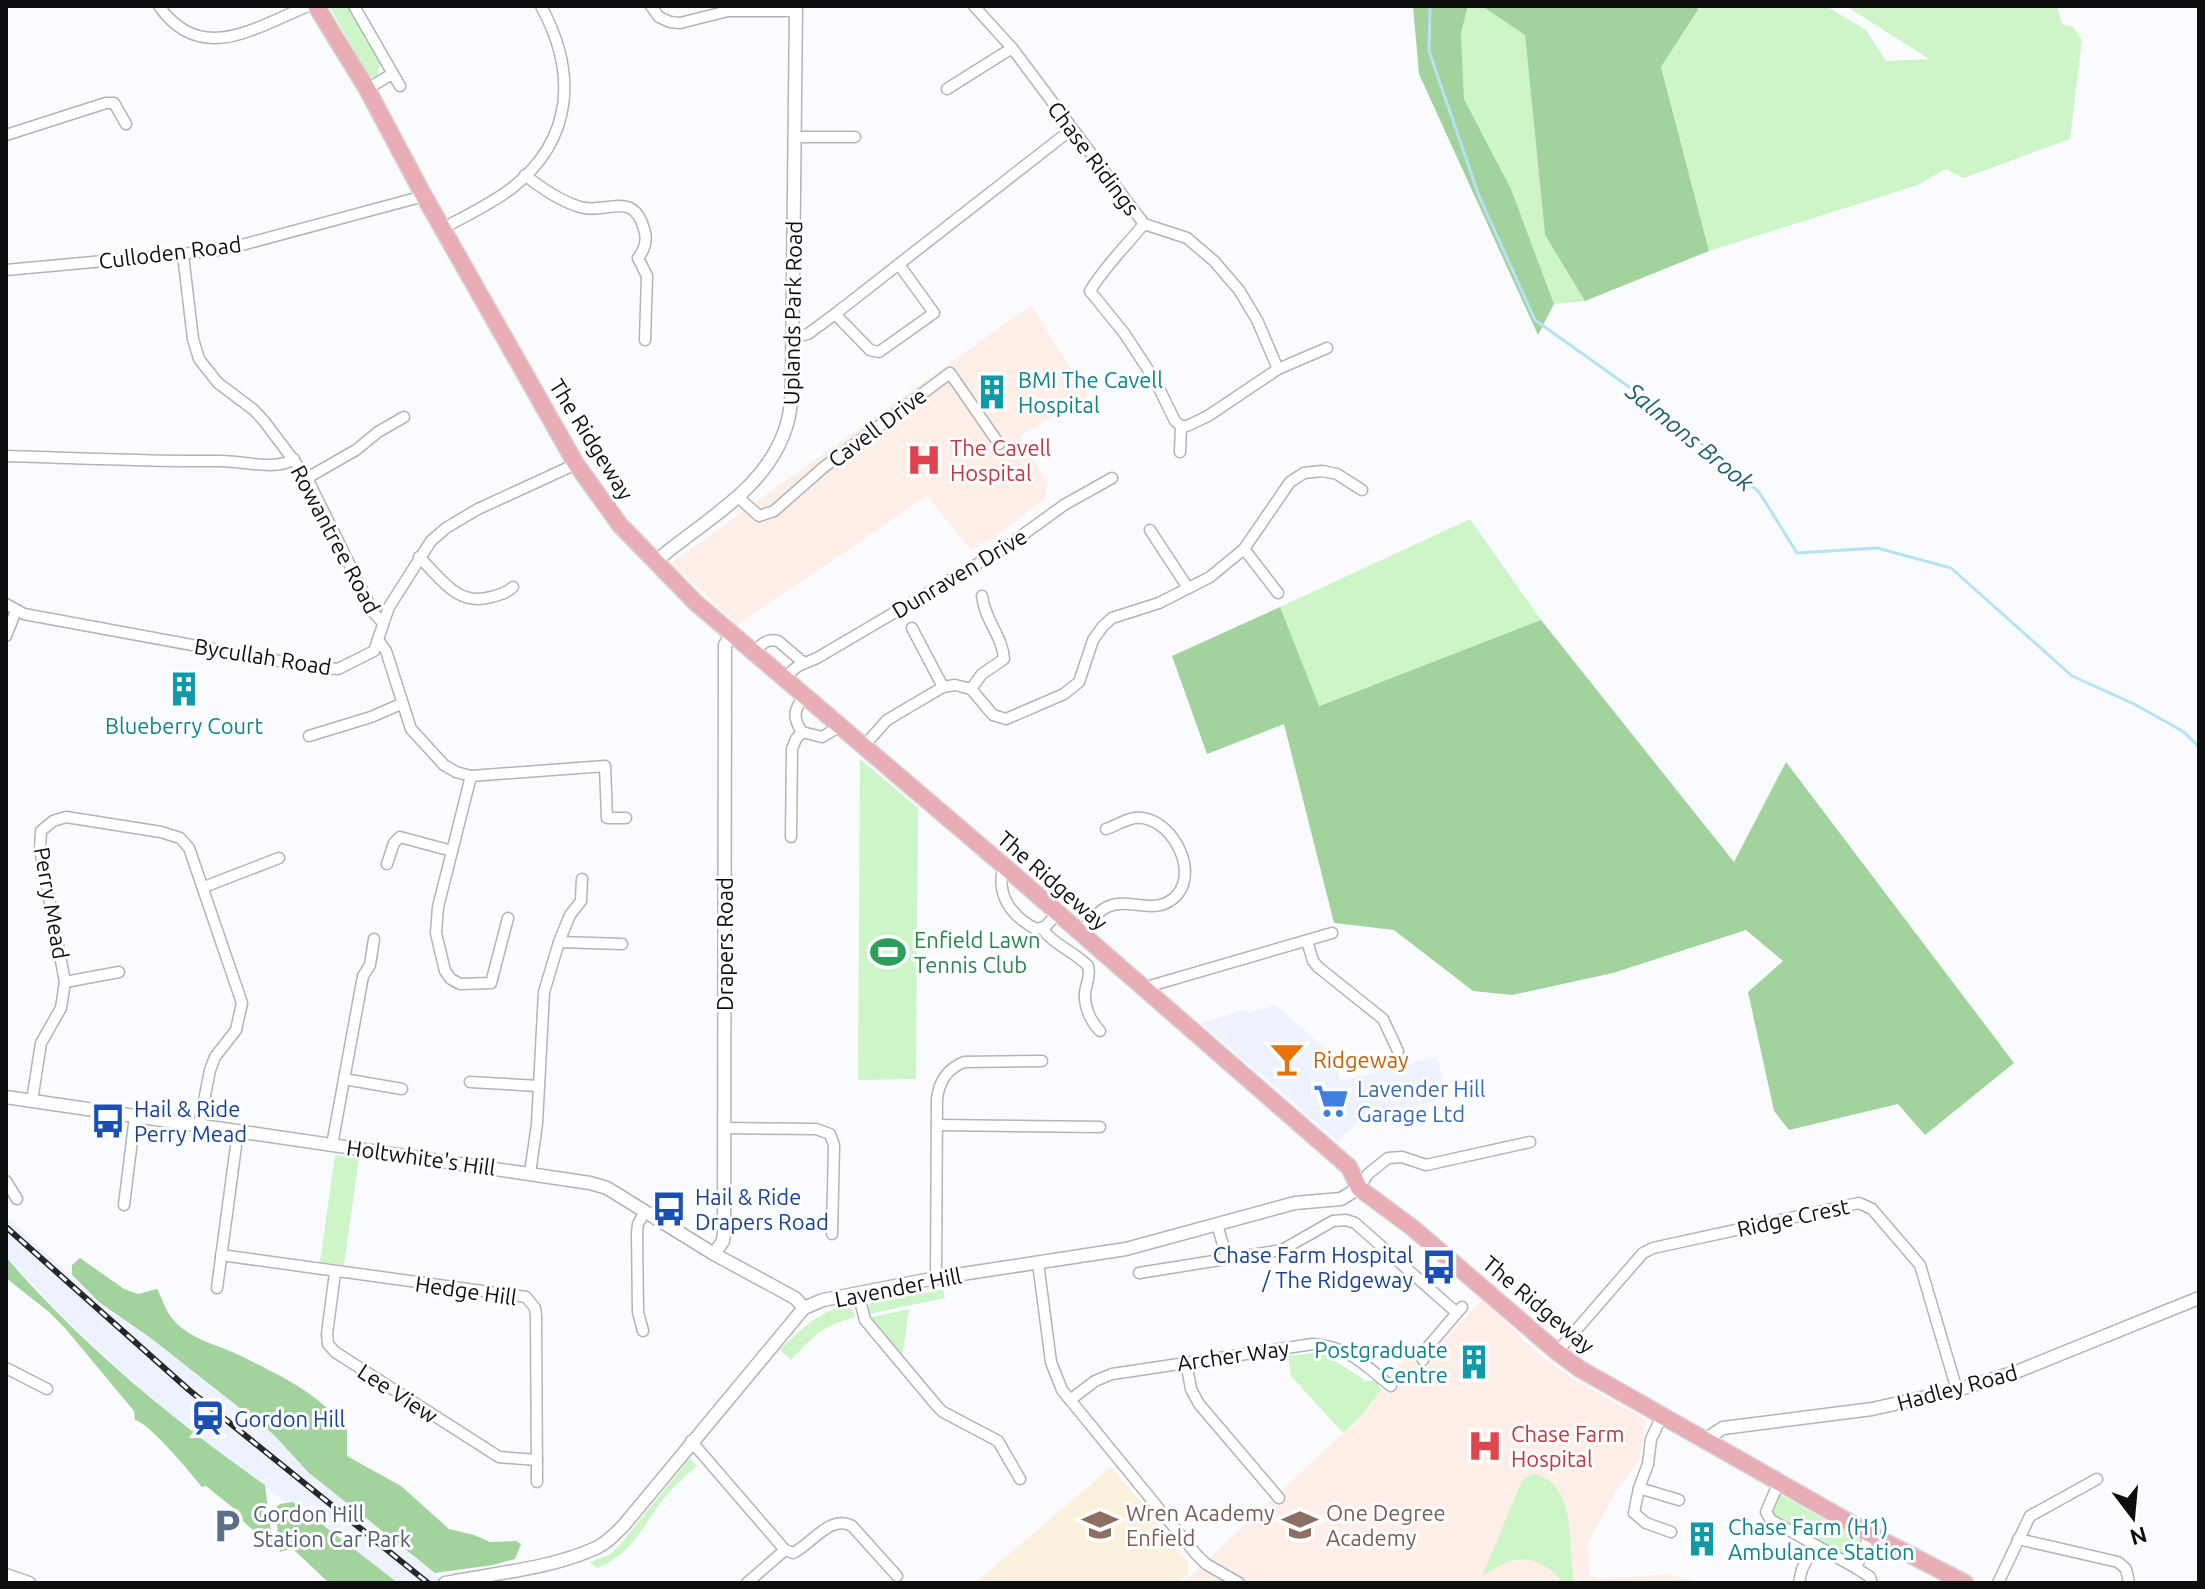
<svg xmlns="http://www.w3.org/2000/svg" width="2205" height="1589" font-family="Ubuntu,sans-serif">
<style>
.built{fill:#eef2fe}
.education{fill:#fbf0db}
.medical{fill:#fdeee8}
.green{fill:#cdf5c8}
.forest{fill:#a2d39c}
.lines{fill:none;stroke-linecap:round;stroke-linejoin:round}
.stream{stroke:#b5e3f6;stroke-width:3}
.minor-casing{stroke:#b2b4b8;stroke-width:13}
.tertiary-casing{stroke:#b2b4b8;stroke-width:15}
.primary-casing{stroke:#d8d8d9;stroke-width:19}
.minor{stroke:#fff;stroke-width:10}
.tertiary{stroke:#fff;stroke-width:12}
.primary{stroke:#e9adb6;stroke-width:16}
.rail-casing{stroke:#252628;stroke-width:6}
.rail{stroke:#fff;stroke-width:3;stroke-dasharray:9;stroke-linecap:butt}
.labels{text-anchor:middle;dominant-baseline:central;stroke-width:6;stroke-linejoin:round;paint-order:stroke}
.street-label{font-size:22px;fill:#0d0e0f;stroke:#fff}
.culture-label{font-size:22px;fill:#0d838f;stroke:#fff;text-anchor:start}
.health-label{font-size:22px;fill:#be3a42;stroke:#fff;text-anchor:start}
.leisure-label{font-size:22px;fill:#27864d;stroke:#fff;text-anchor:start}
.food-label{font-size:22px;fill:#c56008;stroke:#fff;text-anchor:start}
.shop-label{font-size:22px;fill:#366cbe;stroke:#fff;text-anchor:start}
.transit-label{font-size:22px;fill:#164399;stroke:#fff;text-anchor:start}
.education-label{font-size:22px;fill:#785e54;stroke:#fff;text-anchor:start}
.service-label{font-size:22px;fill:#4e5e75;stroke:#fff;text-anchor:start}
.water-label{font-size:24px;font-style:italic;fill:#1e5f75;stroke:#fff}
</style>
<rect width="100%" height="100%" fill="#fafbff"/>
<g class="built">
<path d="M1275 1005 1329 1052 1341 1081 1437 1057 1447 1098 1361 1119 1337 1141 1201 1023 1246 1009 1248 1013Z"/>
<path d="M6 1216 99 1302 152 1339 273 1434 309 1473 446 1583H398L293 1503 286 1502 170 1415 84 1337 6 1257Z"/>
</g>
<path class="education" d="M1111 1467 1156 1519 1159 1532 1188 1562V1574L1178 1583H975Z"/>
<g class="medical">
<path d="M1031 305 1088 396 1020 436 1047 483 1046 498 992 539 971 550 927 496 737 625 671 563Z"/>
<path d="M1483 1299 1533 1349 1573 1379 1647 1420 1639 1460 1615 1493 1588 1543 1590 1575 1597 1579 1671 1574 1697 1583H1183L1361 1416 1408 1353 1434 1351Z"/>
</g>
<g class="green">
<path d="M329 6H348L380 63 377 76 370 78Z"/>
<path d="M1468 6H1482L1525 35 1545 235 1585 301 1554 304 1511 189 1464 99 1461 33Z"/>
<path d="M1696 6H1826L1866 30 1886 61 1929 59 1846 6H2057L2062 24 2073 27 2082 40 2070 139 1964 178 1945 169 1918 185 1709 251 1661 67 1698 11Z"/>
<path d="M1470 519 1541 620 1318 706 1280 607Z"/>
<path d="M860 759 918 808 916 1079 858 1080Z"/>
<path d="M335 1155 359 1158 344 1265 320 1262Z"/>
<path d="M943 1289 945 1298 869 1314 868 1308 871 1303Z"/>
<path d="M847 1304 851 1306 855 1317C822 1326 813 1336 791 1360L780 1350C803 1327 815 1315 847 1304Z"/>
<path d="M909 1309 902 1358 868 1318Z"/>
<path d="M1314 1353 1326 1355 1366 1381 1376 1380 1381 1390 1361 1416 1343 1433 1291 1376 1288 1356Z"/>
<path d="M690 1458 697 1466C685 1476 675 1485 665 1497 643 1525 632 1555 597 1568L590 1562 609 1555 619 1546Z"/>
<path d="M1535 1474C1579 1486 1567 1549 1574 1583H1564C1546 1563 1526 1551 1499 1566 1493 1569 1488 1573 1482 1576L1521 1483 1526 1477Z"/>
<path d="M1777 1493 1861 1540 1855 1558 1849 1559 1773 1516 1770 1514Z"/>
</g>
<g class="forest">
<path d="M1413 6H1468L1461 33 1464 99 1511 189 1554 304 1538 335 1419 74Z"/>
<path d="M1482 6H1696L1698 10 1661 67 1709 251 1585 301 1545 235 1525 35Z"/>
<path d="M1280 607 1319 706 1541 620 1734 862 1786 762 2014 1063 1925 1135 1898 1104 1789 1130 1774 1111 1748 992 1783 961 1746 930 1613 973 1512 995 1473 991 1394 930 1334 923 1284 724 1207 754 1172 656Z"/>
<path d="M6 1257C81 1344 171 1419 265 1485L273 1548 236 1515 237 1511 206 1486 202 1487C191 1473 149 1423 135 1420L134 1411 65 1328 49 1312 6 1278Z"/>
<path d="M80 1258 124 1289 138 1294 157 1289C162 1298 165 1309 171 1317 187 1339 219 1345 241 1356 283 1377 317 1392 347 1429V1456L401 1486 449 1529 474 1535 490 1542 516 1541 521 1544 515 1559 493 1565 435 1573 309 1473 273 1434 152 1339 99 1302 72 1275V1265Z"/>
<path d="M293 1502 398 1583H329L292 1548 280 1552 275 1508 280 1504Z"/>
</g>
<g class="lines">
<path class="stream" d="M1430 6 1429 51 1479 196 1535 320 1660 409 1759 492 1797 553 1877 548 1951 568 2072 676 2134 704 2184 732 2199 747"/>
<g class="minor-casing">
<g id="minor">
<path d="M159 6C201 66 256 27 308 6"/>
<path d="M354 6 400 86"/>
<path d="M651 6 659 17 670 22 680 23 728 11H796"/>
<path d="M974 6 1012 48 1144 224 1187 238 1214 261 1239 290 1257 320 1278 369"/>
<path d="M367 89 392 74"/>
<path d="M947 89 1012 48"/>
<path d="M6 135 106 103H114L126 124"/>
<path d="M795 137H855"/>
<path d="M525 175C541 188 561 201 580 207 605 215 633 189 644 229 648 240 645 249 638 258L647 276 645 340"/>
<path d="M1144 224C1126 246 1105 266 1090 291L1124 333 1155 380 1175 421 1181 426H1187L1208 416 1278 369 1327 348"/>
<path d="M443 228C466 216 491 204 512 188 574 139 577 72 541 6"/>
<path d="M183 255 193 339 199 359 218 383 254 410 264 421 307 478 373 612 382 622"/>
<path d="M6 270 223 250 424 196"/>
<path d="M835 314 870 350 879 352 934 313 900 266"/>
<path d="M793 337 808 334 835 314 1072 129"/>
<path d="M1180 452 1181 426"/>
<path d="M6 456C78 458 150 462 221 461 242 461 276 471 294 459"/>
<path d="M307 478 356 450 378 432 404 417"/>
<path d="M738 497 759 516 774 511 824 467 950 373 999 444"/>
<path d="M1150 530 1188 588"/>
<path d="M1244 549 1278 593"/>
<path d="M419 557C441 578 457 607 491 597 499 595 507 593 513 587"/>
<path d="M6 604 24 614 306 666 338 669 374 651 389 607 431 541 446 528 478 509 576 464"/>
<path d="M912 628 943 687"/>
<path d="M6 636 16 611"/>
<path d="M379 641 386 651 411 729 444 765 456 772 471 776 605 766 607 818H626"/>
<path d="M753 653C761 645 766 638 778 641L804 663"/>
<path d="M784 678 798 666 817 658 1006 547 1064 505 1112 478"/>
<path d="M971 689 982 674 1004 659C1003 637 985 621 982 596"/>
<path d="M804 696C794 710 792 717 802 732L822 737 839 727"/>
<path d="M309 736 371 717 401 704"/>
<path d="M863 747 887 720 943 687 955 685 971 689 993 715 1006 719 1064 694 1079 682 1093 640 1103 626 1112 618 1159 603 1210 577 1244 549 1290 482 1304 473 1322 471 1337 474 1362 490"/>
<path d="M471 776 438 907 436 933 445 971 451 979 460 984 491 983 508 918"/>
<path d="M791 837 792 749 796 739 802 732"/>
<path d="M387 864 394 843 400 837 452 851"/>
<path d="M1004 866C995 894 1011 916 1036 929L1045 927 1057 914"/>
<path d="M204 887 279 858"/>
<path d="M1042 928C1053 945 1074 951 1088 966 1091 977 1086 983 1085 993 1084 1007 1091 1022 1100 1031"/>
<path d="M1080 933C1088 925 1096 912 1107 907 1130 896 1156 918 1177 895 1200 869 1169 814 1135 818 1126 819 1115 826 1106 829"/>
<path d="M1307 941 1313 961 1318 967 1383 1019 1398 1051"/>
<path d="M559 942 622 944"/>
<path d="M65 982 119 972"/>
<path d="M1143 988 1332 933"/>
<path d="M344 1079 402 1089"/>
<path d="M470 1082 539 1086"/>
<path d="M32 1101 41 1043 61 1008 65 982 40 850 41 831 53 821 66 817 161 832 180 838 189 848 242 1003 236 1030 215 1057 210 1070 199 1126"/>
<path d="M937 1125 1100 1127"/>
<path d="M724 1128 816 1129 830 1134 834 1145 832 1234"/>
<path d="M332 1145 363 976 370 965 374 939"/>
<path d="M530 1173 537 1124 544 992 559 942 570 915 581 901 582 879"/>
<path d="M6 1181 17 1199"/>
<path d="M1359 1188 1368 1174 1388 1158 1402 1157 1426 1165 1530 1142"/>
<path d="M124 1205 135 1116"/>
<path d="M1217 1224 1227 1259"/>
<path d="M221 1255 526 1297 535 1308 536 1316 537 1482"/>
<path d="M1038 1263 1051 1362 1062 1390 1196 1554 1206 1564 1239 1583"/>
<path d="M335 1273 327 1334 328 1344 335 1352 499 1457 537 1460"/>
<path d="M1139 1273 1282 1250 1333 1221 1346 1220 1355 1223 1457 1313"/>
<path d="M936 1278 937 1099C939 1081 947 1069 964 1062L1042 1061"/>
<path d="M217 1288 238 1131"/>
<path d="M858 1293 865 1320 937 1406 943 1412 998 1441 1020 1479"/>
<path d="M643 1331 638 1312 637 1233 638 1224 645 1211"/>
<path d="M1557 1352 1643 1253 1653 1248 1859 1203 1872 1209 1920 1265 1957 1390"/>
<path d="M1423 1360 1427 1348 1462 1307"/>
<path d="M1186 1362 1191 1389 1199 1404 1279 1498"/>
<path d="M6 1368 47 1389"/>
<path d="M1070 1400 1095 1381 1112 1374 1313 1344C1351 1348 1363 1364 1391 1386"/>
<path d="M1663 1414 1651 1439 1648 1464 1639 1488 1634 1513 1646 1523 1671 1532"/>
<path d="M691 1441 785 1550 793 1553C812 1544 830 1514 852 1526L897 1576"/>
<path d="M1779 1482 1766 1512 1771 1520 1856 1568 1870 1534"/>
<path d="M1639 1488 1679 1500"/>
<path d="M2018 1539 2118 1562 2126 1569 2129 1583"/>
<path d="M1856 1568 1870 1577 1872 1583"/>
<path d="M747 1583 785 1550"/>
<path d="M1799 1583 1802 1569 1815 1545"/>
<path d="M1998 1583 2030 1516 2097 1479"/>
</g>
</g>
<g class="tertiary-casing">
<g id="tertiary">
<path d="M655 562C703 520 771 488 788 420 792 406 791 390 792 376L796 6"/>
<path d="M6 1097 590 1183 607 1188 714 1254 795 1298 804 1308"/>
<path d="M714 1254 723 1241 724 1232 725 645 731 634"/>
<path d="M1706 1439 1723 1428 1872 1409 1957 1390 2016 1372 2199 1298"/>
<path d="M6 1575 29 1583"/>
<path d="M445 1583C494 1573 550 1569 596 1548 607 1543 615 1534 624 1525L804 1308 823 1300 936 1278 1126 1249 1295 1203 1341 1199 1359 1188"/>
</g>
</g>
<g class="primary-casing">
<path id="primary" d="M316 6 367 89 424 196 576 464 620 525 696 603 1004 866 1349 1167 1359 1188 1414 1229 1557 1352 1580 1369 1870 1534 1965 1583"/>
</g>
<use href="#minor" class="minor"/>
<use href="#tertiary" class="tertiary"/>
<use href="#primary" class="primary"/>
<g class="rail-casing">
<path id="rail" d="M6 1227 189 1390 428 1583"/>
</g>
<use href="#rail" class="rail"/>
</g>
<defs>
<g id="building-bare" transform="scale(2.76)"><path d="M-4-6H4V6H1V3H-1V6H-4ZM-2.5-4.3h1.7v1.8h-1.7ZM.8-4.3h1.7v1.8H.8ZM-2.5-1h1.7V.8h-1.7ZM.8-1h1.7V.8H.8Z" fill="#0f9aa8" stroke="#fff" stroke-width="2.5" paint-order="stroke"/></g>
<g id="hospital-bare" transform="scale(2.76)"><path d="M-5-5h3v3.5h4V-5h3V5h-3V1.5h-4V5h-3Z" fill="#e0444e" stroke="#fff" stroke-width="2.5" paint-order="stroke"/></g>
<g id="stadium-bare" transform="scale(2.76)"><path d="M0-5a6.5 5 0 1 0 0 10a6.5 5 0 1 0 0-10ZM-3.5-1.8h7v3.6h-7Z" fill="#2e9e5b" stroke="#fff" stroke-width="2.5" paint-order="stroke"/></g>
<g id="bar-bare" transform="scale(2.76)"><path d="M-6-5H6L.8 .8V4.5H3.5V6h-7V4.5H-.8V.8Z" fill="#e8710a" stroke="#fff" stroke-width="2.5" paint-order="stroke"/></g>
<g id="supermarket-bare" transform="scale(2.76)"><path d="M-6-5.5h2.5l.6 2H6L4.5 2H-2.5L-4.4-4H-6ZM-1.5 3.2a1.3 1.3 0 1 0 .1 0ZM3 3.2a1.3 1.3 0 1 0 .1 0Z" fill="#3f7fe0" stroke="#fff" stroke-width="2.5" paint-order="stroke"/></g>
<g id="bus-bare" transform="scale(2.76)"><path d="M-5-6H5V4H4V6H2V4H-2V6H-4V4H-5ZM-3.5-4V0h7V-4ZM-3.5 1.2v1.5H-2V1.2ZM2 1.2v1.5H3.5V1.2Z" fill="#1a4fb4" stroke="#fff" stroke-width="2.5" paint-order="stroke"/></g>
<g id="station-bare" transform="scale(2.76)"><path d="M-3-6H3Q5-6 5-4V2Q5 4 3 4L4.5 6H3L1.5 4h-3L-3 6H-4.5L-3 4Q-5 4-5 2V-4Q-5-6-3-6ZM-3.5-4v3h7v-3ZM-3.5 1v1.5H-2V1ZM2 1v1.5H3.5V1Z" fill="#1a4fb4" stroke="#fff" stroke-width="2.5" paint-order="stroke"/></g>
<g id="school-bare" transform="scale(2.76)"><path d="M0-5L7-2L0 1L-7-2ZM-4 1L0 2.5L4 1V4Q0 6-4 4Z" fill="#8d6e63" stroke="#fff" stroke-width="2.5" paint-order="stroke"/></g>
<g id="parking-bare" transform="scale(2.76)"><path d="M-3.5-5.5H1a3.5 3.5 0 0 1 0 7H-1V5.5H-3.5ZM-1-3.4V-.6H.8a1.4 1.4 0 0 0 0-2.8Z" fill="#5c6f8a" stroke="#fff" stroke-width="2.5" paint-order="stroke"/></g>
</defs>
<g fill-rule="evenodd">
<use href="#building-bare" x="992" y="392"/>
<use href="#hospital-bare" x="924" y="460"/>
<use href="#building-bare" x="184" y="689"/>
<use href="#stadium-bare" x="888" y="952"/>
<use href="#bar-bare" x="1287" y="1059"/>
<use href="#supermarket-bare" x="1331" y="1101"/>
<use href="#bus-bare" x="108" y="1121"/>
<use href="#bus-bare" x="669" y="1209"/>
<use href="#bus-bare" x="1439" y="1267"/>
<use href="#building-bare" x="1474" y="1362"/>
<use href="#station-bare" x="208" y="1418"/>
<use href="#hospital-bare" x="1485" y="1446"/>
<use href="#school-bare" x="1100" y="1525"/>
<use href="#school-bare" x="1300" y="1525"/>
<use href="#parking-bare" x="227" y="1526"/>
<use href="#building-bare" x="1702" y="1539"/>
</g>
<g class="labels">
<g class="street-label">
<text transform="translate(1094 158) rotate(53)">Chase Ridings</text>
<text transform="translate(170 252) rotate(-7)">Culloden Road</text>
<text transform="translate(792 313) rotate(-89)">Uplands Park Road</text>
<text transform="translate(877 427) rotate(-37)">Cavell Drive</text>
<text transform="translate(592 439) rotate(58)">The Ridgeway</text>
<text transform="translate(336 539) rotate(62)">Rowantree Road</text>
<text transform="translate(959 573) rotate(-31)">Dunraven Drive</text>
<text transform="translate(263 656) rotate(9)">Bycullah Road</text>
<text transform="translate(1053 880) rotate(41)">The Ridgeway</text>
<text transform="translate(52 903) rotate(80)">Perry Mead</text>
<text transform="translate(724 944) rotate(-90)">Drapers Road</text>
<text transform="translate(421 1157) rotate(8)">Holtwhite's Hill</text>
<text transform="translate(1793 1217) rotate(-12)">Ridge Crest</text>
<text transform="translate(898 1287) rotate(-11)">Lavender Hill</text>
<text transform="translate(466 1290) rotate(8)">Hedge Hill</text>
<text transform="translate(1539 1304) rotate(40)">The Ridgeway</text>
<text transform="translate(1233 1355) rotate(-8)">Archer Way</text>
<text transform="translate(1957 1387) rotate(-15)">Hadley Road</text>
<text transform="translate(398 1393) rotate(33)">Lee View</text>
</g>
<g class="culture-label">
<text x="1018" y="379">BMI The Cavell<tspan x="1018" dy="25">Hospital</tspan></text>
<text x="184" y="725" text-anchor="middle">Blueberry Court</text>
<text x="1448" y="1349" text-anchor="end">Postgraduate<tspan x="1448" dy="25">Centre</tspan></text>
<text x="1728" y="1526">Chase Farm (H1)<tspan x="1728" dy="25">Ambulance Station</tspan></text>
</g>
<g class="health-label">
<text x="950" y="447">The Cavell<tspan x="950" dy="25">Hospital</tspan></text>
<text x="1511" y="1433">Chase Farm<tspan x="1511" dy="25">Hospital</tspan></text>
</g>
<g class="leisure-label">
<text x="914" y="939">Enfield Lawn<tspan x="914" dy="25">Tennis Club</tspan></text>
</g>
<g class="food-label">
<text x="1313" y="1059">Ridgeway</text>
</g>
<g class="shop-label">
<text x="1357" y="1088">Lavender Hill<tspan x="1357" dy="25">Garage Ltd</tspan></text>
</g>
<g class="transit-label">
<text x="134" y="1108">Hail &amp; Ride<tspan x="134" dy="25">Perry Mead</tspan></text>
<text x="695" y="1196">Hail &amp; Ride<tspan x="695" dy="25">Drapers Road</tspan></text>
<text x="1413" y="1254" text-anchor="end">Chase Farm Hospital<tspan x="1413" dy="25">/ The Ridgeway</tspan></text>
<text x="234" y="1418">Gordon Hill</text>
</g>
<g class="education-label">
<text x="1126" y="1512">Wren Academy<tspan x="1126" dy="25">Enfield</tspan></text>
<text x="1326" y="1512">One Degree<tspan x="1326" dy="25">Academy</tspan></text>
</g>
<g class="service-label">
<text x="253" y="1513">Gordon Hill<tspan x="253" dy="25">Station Car Park</tspan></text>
</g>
<g class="water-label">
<text transform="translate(1690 437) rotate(39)">Salmons Brook</text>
</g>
</g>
<rect width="2205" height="1589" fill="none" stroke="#0d0e0f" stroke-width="16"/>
<g transform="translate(2133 1517) rotate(164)" stroke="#ffffff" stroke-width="6" paint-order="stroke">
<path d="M0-6L14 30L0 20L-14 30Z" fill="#0d0e0f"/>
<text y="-12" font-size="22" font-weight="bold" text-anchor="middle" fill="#0d0e0f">N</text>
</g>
</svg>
